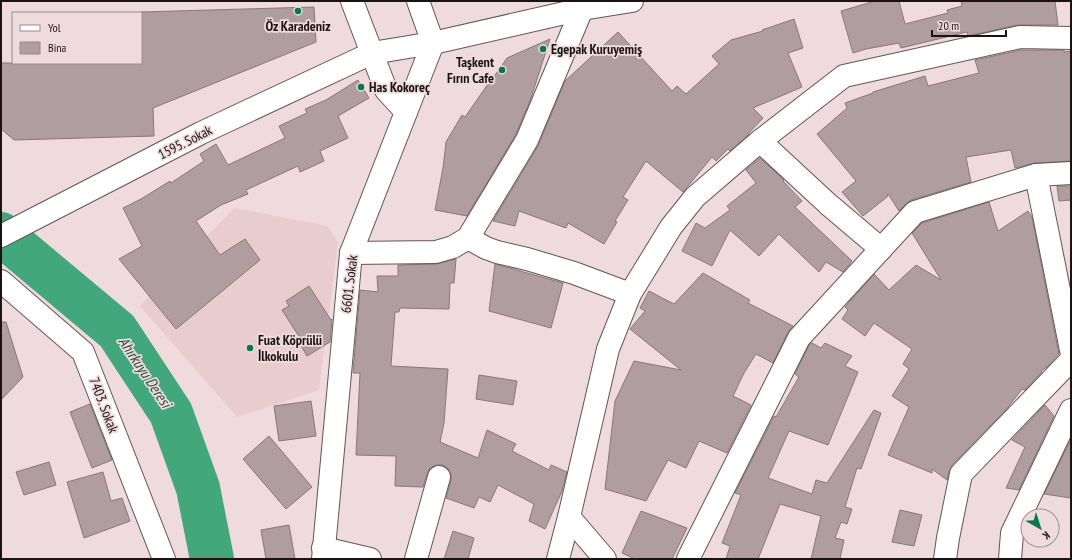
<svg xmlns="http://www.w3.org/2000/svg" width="1072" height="560" font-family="'PT Sans Narrow',sans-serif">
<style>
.built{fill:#e8ccd0}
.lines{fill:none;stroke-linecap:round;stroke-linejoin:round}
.river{stroke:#42a87c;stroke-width:44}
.building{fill:#af9d9f;stroke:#887779}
.minor-casing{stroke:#655456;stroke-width:24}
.minor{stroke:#fff;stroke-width:22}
.poi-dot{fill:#097650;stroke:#efdbde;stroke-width:1.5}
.labels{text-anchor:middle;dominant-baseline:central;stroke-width:3.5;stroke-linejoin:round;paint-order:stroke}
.poi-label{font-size:14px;font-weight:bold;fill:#1a1314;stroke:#efdbde;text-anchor:start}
.street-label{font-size:14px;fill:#1a1314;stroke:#efdbde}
.water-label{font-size:15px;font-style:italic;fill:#224c39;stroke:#efdbde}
</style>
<rect width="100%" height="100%" fill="#efdbde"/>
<path class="built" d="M234 208 327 226 338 242 319 390 237 417 140 306Z"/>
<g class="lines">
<path class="river" d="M1 234 117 331 171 413 198 488 212 559"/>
</g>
<g class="building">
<path d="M875 1H899L905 24 948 13 947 10 962 6 961 1H1055L1058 25H1017L968 36 967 32 901 48 899 43 866 49 853 53 841 11Z"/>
<path d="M314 7 316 42 153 108 154 136 14 140 1 129V63H141V12Z"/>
<path d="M794 19 803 48 788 53 802 87 753 108 763 118 748 134H749L730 151 728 149 716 161 712 157 683 192 646 161 623 197 628 200 615 221 617 222 604 244 568 223 566 228 519 211 515 226 493 221 538 146 565 81 618 32 672 91 677 86 686 94 719 64 712 56 731 40 763 31 762 30Z"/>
<path d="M550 39 530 101 516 134 467 216 435 210 443 168 446 142 462 115 465 117 488 84H489L507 58Z"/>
<path d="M1021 50H1064V52L1071 51V161L1035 163 1015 168 1011 150 966 157 971 182 911 200 906 204 899 211 888 194 887 197 863 216 842 192 856 181 817 134 847 108 845 103 873 93V92L925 76 928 86 979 73 975 60Z"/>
<path d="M358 80 369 98 338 116 348 138 320 151 324 161 300 172 298 166 246 190 248 194 221 205 196 221 220 255 245 239 260 260 176 329 119 259 142 246 123 208 141 199 170 181 171 183 204 161 200 154 216 144 228 165 285 138 279 126 307 113 305 109 326 100Z"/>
<path d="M760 158 784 180 783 181 802 201 795 207 852 261 843 272 826 262 819 272 779 234 759 256 730 230 712 266 682 251 696 223 705 228 730 210 727 206 756 183 746 170Z"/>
<path d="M1057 186H1071V200L1059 201Z"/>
<path d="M989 202 998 231 1028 211 1032 217 1059 354 1047 367 1041 371 1042 372 1025 390 1022 389 1006 410 952 465 949 472 947 480 932 469V473L888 455 909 407 892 396 909 369 903 364 912 349 874 323 865 336 842 319 848 310 845 307 874 274 889 290 916 265 941 280 912 233 922 223Z"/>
<path d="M456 259 454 283H450L449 309 400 308 399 312H395L391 366 448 369 444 423 440 442 478 458 487 430 516 444 512 451 549 470 551 465 567 472 562 491 545 529 529 521 534 504 498 485 490 502 479 497 474 508 446 498 451 480V474L448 469 443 465H436L430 468 427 474 423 487 395 486 396 456 356 455 360 373H353L360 290 378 292 377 276H398V265L436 264Z"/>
<path d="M495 264 563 283 551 328 489 311Z"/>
<path d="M703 273 750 300 748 303 793 326 788 332 773 363 756 354 744 373 733 396 751 405 727 453 699 441 686 468 668 460 646 501 605 489 615 401 634 361 681 370 630 329 645 311 640 308 649 291 674 304Z"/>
<path d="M309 286 331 320 332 319 330 342 307 356 297 339 300 338 282 310 289 306 286 301Z"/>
<path d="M1 322H6L23 377 1 400Z"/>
<path d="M812 343 821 348 825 343 852 356 845 366 858 372 828 445 789 431 768 478 812 494 816 480 827 483 874 410 881 413 861 469 857 468 845 507 852 509 847 524 841 522 835 538 844 540 840 559H811L821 516 780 504 758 559H726L730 546 722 543 741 495 735 493 736 491 774 416 776 417 799 377 795 374 809 345Z"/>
<path d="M479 375 517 381 513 405 476 399Z"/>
<path d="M311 401 316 436 279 441 274 406Z"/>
<path d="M90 404 112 460 92 468 70 412Z"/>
<path d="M1045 405 1054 416 1019 490 1006 488 1025 447 1012 440Z"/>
<path d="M269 436 312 487 286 509 243 459Z"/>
<path d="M1071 439V498L1044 494Z"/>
<path d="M49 462 56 485 24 495 16 472Z"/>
<path d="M103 472 111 501 122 498 130 521 84 538 67 482Z"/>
<path d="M900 510 922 515 914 546 892 542Z"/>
<path d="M641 511 687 528 672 559H635L622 553Z"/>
<path d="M289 525 295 559H266L261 530Z"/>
<path d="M453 531 474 538 468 559H444Z"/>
</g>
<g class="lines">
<g class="minor-casing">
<g id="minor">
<path d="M352 1 386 90 406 112"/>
<path d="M760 141 828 204 881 249"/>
<path d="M1036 175 1071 350"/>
<path d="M1 236 201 133 372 53 433 43 582 9 632 1"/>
<path d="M468 238 486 248 497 252 527 259 574 273 630 294"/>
<path d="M351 253 436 252 453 247 468 238 527 140 582 9 577 1"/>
<path d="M1 281 83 352 164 559"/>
<path d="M569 517 605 559"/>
<path d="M323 548 370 559"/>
<path d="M323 559 351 253 419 79 433 43 418 1"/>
<path d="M416 559 439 477"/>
<path d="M558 559 569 517 608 349 630 294 671 227 695 197 760 141 844 76 1020 37 1071 38"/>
<path d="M688 559 799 338 915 212 1036 175 1071 173"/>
<path d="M945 559 948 538 961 474 1071 360"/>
<path d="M1010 559 1012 533 1071 410"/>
</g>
</g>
<use href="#minor" class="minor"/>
</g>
<g class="poi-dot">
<circle cx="298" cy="11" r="4"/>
<circle cx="543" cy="49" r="4"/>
<circle cx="502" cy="70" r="4"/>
<circle cx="361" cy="87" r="4"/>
<circle cx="250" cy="348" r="4"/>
</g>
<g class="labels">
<g class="poi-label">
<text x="298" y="26" text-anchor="middle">Öz Karadeniz</text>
<text x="551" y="49">Egepak Kuruyemiş</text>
<text x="494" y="62" text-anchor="end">Taşkent<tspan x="494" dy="16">Fırın Cafe</tspan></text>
<text x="369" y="87">Has Kokoreç</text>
<text x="258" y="340">Fuat Köprülü<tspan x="258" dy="16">İlkokulu</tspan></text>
</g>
<g class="street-label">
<text transform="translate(185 142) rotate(-27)">1595. Sokak</text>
<text transform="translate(349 284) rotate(-83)">6601. Sokak</text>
<text transform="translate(104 405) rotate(69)">7403. Sokak</text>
</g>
<g class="water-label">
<text transform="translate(145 372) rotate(56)">Ahırkuyu Deresi</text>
</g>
</g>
<rect width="1072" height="560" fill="none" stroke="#1a1314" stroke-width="4"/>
<rect x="12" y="12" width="130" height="52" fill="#efdbde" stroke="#9a8b8d"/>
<rect x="20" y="25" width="20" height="6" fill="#ffffff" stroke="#9a8b8d"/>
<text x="48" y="32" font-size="12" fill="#1a1314">Yol</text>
<rect x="20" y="42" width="20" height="12" fill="#af9d9f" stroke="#9a8b8d"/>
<text x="48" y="52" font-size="12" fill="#1a1314">Bina</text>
<g transform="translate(1040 528) rotate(141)"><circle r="19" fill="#efdbde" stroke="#9a8b8d"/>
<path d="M0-3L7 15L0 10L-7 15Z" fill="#097650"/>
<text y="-6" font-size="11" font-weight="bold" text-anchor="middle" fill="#1a1314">K</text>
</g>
<path d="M932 30v6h74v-6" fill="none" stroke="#1a1314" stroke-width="2"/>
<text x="938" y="30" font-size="12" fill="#1a1314" stroke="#efdbde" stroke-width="3" paint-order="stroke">20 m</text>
</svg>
